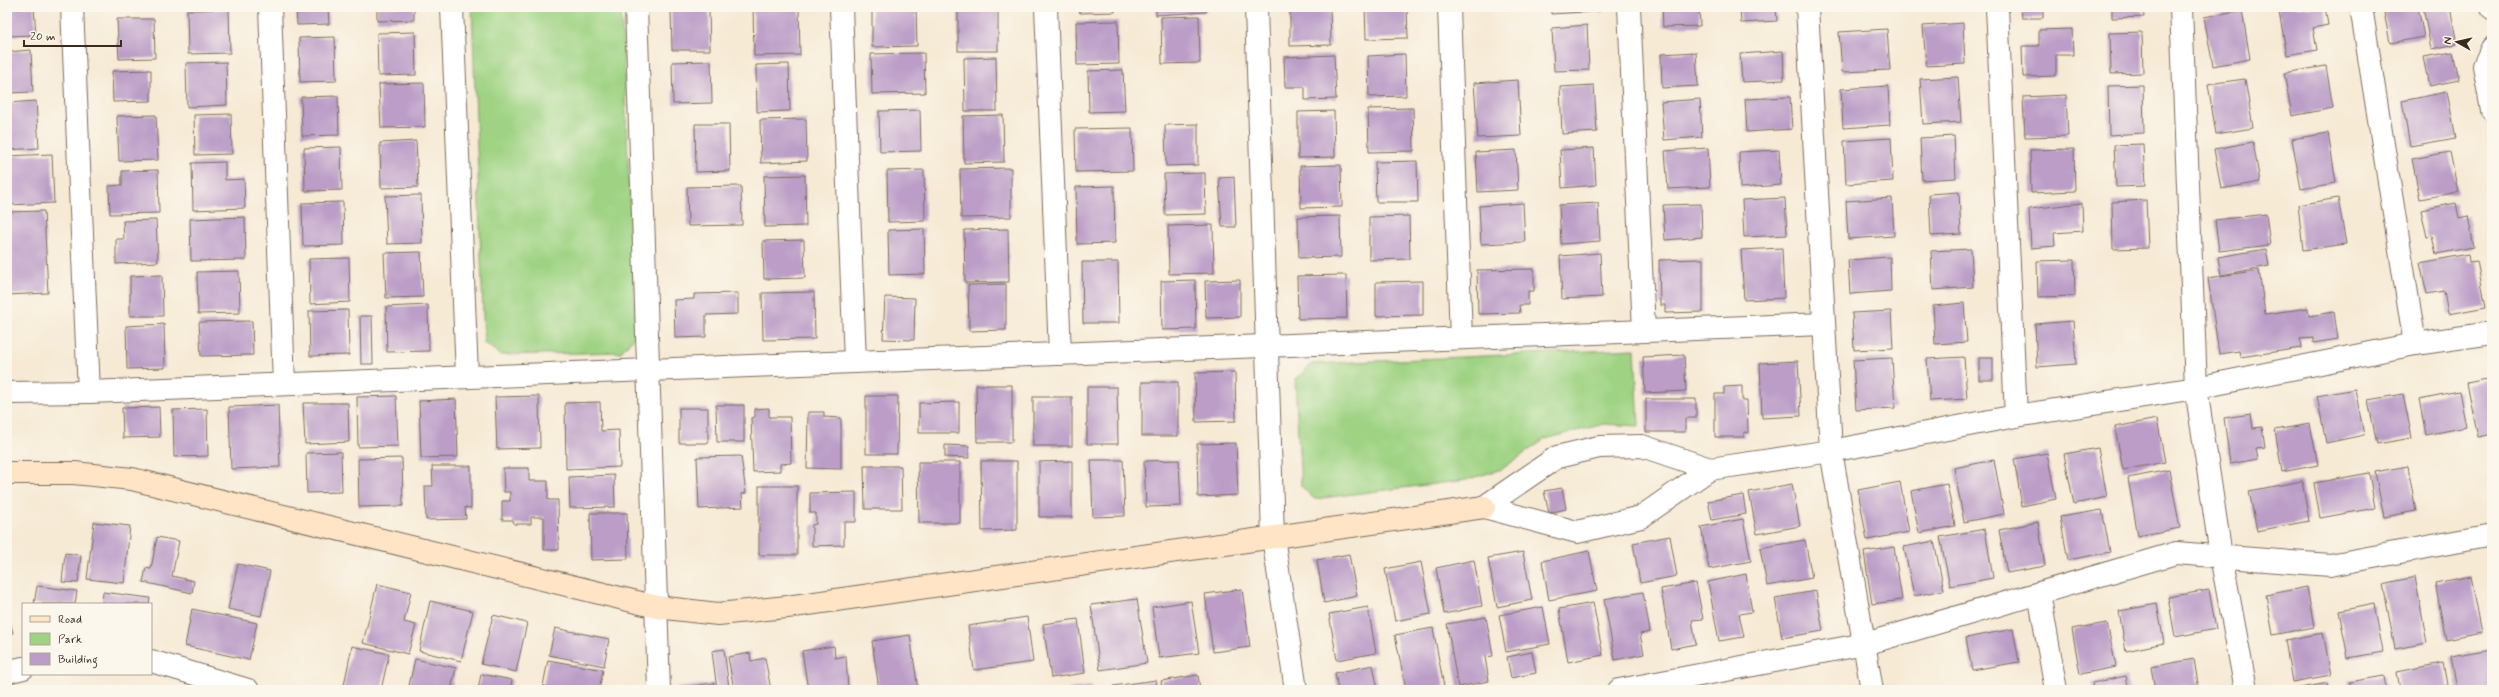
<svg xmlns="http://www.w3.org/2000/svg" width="2499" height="697" font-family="Mynerve,sans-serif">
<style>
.green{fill:#9fd383;stroke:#6d7e50}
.building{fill:#bb9dc7}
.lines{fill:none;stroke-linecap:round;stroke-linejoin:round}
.street-casing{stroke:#7c6d5e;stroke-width:24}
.secondary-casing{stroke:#7c6d5e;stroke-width:24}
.street{stroke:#fff;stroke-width:22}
.secondary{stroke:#ffe4c6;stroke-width:22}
</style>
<rect width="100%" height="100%" fill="#fbf7ec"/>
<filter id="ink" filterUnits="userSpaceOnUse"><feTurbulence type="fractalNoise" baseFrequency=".025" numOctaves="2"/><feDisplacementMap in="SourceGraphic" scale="8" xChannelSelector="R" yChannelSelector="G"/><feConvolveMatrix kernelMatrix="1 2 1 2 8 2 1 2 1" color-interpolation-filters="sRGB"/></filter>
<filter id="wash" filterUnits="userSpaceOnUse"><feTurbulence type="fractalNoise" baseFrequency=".012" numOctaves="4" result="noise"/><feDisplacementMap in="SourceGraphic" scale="16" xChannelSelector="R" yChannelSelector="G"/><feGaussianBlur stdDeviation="0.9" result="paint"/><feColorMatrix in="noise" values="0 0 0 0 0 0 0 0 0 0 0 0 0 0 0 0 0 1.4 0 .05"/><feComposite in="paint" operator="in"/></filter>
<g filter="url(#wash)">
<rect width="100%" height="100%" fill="#f6ead5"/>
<g class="green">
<path d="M472 7H621L636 335 621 352 501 355 484 343Z"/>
<path d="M1635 349 1639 426 1604 424 1545 439 1502 469 1466 480 1314 499 1301 486 1295 380 1312 364Z"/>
</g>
<g id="blocks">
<g class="building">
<path d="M7 7H34L36 35 7 36Z"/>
<path d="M296 7H328L329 24 297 25Z"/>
<path d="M377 7H414V20L377 21Z"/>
<path d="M753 7H799L800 55 754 56Z"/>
<path d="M872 7H916L917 46 872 47Z"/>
<rect x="958" y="7" width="40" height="44"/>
<path d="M1079 7H1115V12L1080 13Z"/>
<path d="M1156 7H1206V12L1156 15Z"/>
<path d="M1290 7H1330L1331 45 1290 46Z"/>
<path d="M1365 7H1407L1408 38 1366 39Z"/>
<path d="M1551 7H1600L1601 11 1551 14Z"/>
<path d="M1662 7H1699L1700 26 1663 27Z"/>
<path d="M1740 7H1776L1777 21 1741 23Z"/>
<path d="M1919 7H1944L1945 8 1919 10Z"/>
<path d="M2021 7H2043V18H2022Z"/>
<path d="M2112 7H2143L2144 17 2112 18Z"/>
<path d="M2278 7H2325L2328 25 2313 28 2317 50 2287 55Z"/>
<path d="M2383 7H2418L2424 37 2390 43Z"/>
<path d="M2423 7H2450L2457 44 2431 49Z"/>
<path d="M229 9 230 53 188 54 187 10Z"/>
<path d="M671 10H709L710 50H672Z"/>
<path d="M2242 10 2250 59 2213 66 2204 17Z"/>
<path d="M1199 16 1200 63 1162 64 1161 17Z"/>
<path d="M117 19H154L155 58 119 59Z"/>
<path d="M1118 21 1119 64 1077 65 1076 22Z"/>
<path d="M1963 23 1965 64 1926 66 1923 26Z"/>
<path d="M1587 25 1589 70 1554 71 1552 28Z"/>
<path d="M1887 29 1890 70 1842 72 1839 32Z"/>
<path d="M2072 29 2073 55H2056V76L2023 77 2022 46H2039V30Z"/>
<path d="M415 32 416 75 378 76 377 33Z"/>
<path d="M2142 32 2143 73 2111 74 2110 33Z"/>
<path d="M335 37 336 81 300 82 299 38Z"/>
<path d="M31 50 33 92 7 93V52Z"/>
<path d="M1783 51 1784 80 1742 82 1740 54Z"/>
<path d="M1696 52 1698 86 1662 88 1661 54Z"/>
<path d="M2453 52 2459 80 2429 86 2423 57Z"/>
<path d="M924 53 925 93 872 94 871 54Z"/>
<path d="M1405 54 1406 96 1369 97 1368 56Z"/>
<path d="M1334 55 1336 99 1305 100V87H1285L1284 57Z"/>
<path d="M996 57 997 111H965L964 58Z"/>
<path d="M711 61 712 103 673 104 672 62Z"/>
<path d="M226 62 227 105 187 107 186 63Z"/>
<path d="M789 64 790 111 757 112 756 65Z"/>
<path d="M2326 66 2333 108 2292 116 2284 73Z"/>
<path d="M151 70V101L113 102 112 71Z"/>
<path d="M1123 70 1125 111 1089 112 1088 71Z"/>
<path d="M1958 77 1961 122 1923 124 1920 79Z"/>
<path d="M2245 79 2253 128 2216 134 2208 84Z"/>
<path d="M1518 80 1521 136 1478 138 1474 83Z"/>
<path d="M424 83 425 127 381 128 379 84Z"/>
<path d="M1594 85 1597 132 1562 134 1560 87Z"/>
<path d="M2143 85 2144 133 2109 135 2108 86Z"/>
<path d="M1888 86 1890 125 1843 128 1841 89Z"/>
<path d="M2447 92 2456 138 2410 146 2402 101Z"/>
<path d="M2066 95 2068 136 2025 137 2023 97Z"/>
<path d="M338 96 339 135 302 136 301 97Z"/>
<path d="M1790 97 1792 129 1747 132 1745 99Z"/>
<path d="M1700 99 1702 137 1664 140 1661 102Z"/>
<path d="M36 101 39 148 7 150V103Z"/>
<path d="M1413 108 1414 151 1369 152 1368 109Z"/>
<path d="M920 110 921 151 880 152 879 111Z"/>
<path d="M1334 111 1335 157 1298 158V112Z"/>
<path d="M231 114 232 154 195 155 194 115Z"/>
<path d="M156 115 158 160 119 161 117 116Z"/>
<path d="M1003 115 1004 162 964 163 963 116Z"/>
<path d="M806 119 807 161 761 163 760 120Z"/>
<path d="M695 124H729L730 171 696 172Z"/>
<path d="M1198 124V165L1166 166 1165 125Z"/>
<path d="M1132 128 1133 171 1076 172 1075 129Z"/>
<path d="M2328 133 2336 183 2301 189 2292 139Z"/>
<path d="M1954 136 1956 178 1922 180 1920 138Z"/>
<path d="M1891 138 1893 181 1846 184 1844 141Z"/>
<path d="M416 141 418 187 381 188 380 143Z"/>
<path d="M2253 142 2260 182 2221 189 2214 149Z"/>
<path d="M2143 144 2145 186 2116 187 2114 145Z"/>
<path d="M341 147 342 190 305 191 304 148Z"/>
<path d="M1594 148 1596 185 1562 188 1560 150Z"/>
<path d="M1708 148 1710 187 1668 189 1665 151Z"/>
<path d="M2074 149 2075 191 2031 193 2030 150Z"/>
<path d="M1516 150 1518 190 1478 192 1476 152Z"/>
<path d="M1779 150 1781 185 1740 188 1739 152Z"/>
<path d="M2450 152 2458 192 2420 199 2412 159Z"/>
<path d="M52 154 54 203 7 205V156Z"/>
<path d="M1417 161 1418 202H1376L1375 162Z"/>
<path d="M225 162V180L244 179 245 208 193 210 192 163Z"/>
<path d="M1341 165 1342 207 1301 208 1300 166Z"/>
<path d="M1011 168V217L961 218 960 169Z"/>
<path d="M158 170 159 213 110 214 109 186 122 185V171Z"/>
<path d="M924 170 925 221 888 222 887 171Z"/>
<path d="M1205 173 1206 214 1165 215 1164 174Z"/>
<path d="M805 175 806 226 765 227 764 176Z"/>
<path d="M1234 177 1236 227H1222L1219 178Z"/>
<path d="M741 186 742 225 688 226 687 187Z"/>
<path d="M1114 186 1115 243 1077 244 1076 187Z"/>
<path d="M1959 192 1961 234 1931 236 1929 194Z"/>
<path d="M421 195 422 243 387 244 385 196Z"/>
<path d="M1785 198 1787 235 1744 237 1742 200Z"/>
<path d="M1892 198 1894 236 1848 239 1846 201Z"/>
<path d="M2338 198 2346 244 2303 250 2298 205Z"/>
<path d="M2146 200 2148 248 2113 249 2112 202Z"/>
<path d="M343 202 344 245 303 246 302 203Z"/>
<path d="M1523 203 1525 242 1481 244 1479 206Z"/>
<path d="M1598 203 1600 241 1561 244 1559 205Z"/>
<path d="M2082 203 2083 231 2054 233 2055 246 2031 248 2029 209Z"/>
<path d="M2456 203 2459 218 2468 216 2474 247 2436 254 2432 236 2427 237 2421 210Z"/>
<path d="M1701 204 1702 237 1665 240 1663 205Z"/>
<path d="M44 211 48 293 7 295V212Z"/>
<path d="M2266 214 2270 245 2219 251 2215 220Z"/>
<path d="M1340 216 1341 257 1299 258 1298 217Z"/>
<path d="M1409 216 1410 259 1369 260V217Z"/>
<path d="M245 217 246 260 191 261 190 219Z"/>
<path d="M156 220 158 262 116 264V239H124L123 221Z"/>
<path d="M1213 225 1214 273 1169 274 1168 226Z"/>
<path d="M924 229 925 274 889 275 888 230Z"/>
<path d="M1008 229 1009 282 965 283 964 230Z"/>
<path d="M804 240 805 278 764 279 763 241Z"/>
<path d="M1782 248 1784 298 1744 300 1741 250Z"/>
<path d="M1971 249 1973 287 1933 290 1931 251Z"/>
<path d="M2266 249 2269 266 2221 275 2218 257Z"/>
<path d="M421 252 423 297 386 298 384 253Z"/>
<path d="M1600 253 1602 297 1562 299 1560 256Z"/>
<path d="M2468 254 2469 262 2477 261 2486 307 2448 314 2444 291 2427 294 2420 263Z"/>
<path d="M1890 257 1891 291 1850 294 1848 260Z"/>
<path d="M349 258 350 302 310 304 309 259Z"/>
<path d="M1703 259V312L1665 313V305H1660L1659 260Z"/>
<path d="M2074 260 2075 296 2038 297 2037 261Z"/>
<path d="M1082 262H1118L1119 323H1083Z"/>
<path d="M1534 269V291H1528V305H1519L1520 313 1478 314 1477 270Z"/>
<path d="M2259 270 2265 314 2308 308 2309 316 2334 312 2338 339 2313 343V338L2300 339 2301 348 2240 357 2239 351 2219 354 2208 278Z"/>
<path d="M239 271 240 313 198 314 197 272Z"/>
<path d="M162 275 163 316H130V276Z"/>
<path d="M1346 275 1347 318 1298 319 1297 276Z"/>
<path d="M1195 280 1196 329 1162 330 1161 281Z"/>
<path d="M1240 280V317L1206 318 1205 281Z"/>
<path d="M1423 281V315L1376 316V282Z"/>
<path d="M1006 284V330L969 331 968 285Z"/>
<path d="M814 292 815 339 763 340 762 293Z"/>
<path d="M738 293V314L706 315V337L675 338 674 300 694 299V294Z"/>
<path d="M885 297 915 298 914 340 883 339Z"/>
<path d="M1964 303 1967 342 1935 344 1933 306Z"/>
<path d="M428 305 429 351 387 352 386 307Z"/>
<path d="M348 310 349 355 310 356 309 311Z"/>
<path d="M1891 311 1893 348 1854 350 1852 313Z"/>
<path d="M360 316H372L373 364H361Z"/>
<path d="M252 321 253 355 201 356 199 322Z"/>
<path d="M2073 321 2076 364 2037 367 2035 324Z"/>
<path d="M164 324 165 368 127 369 126 326Z"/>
<path d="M1684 355 1686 391 1645 393 1643 357Z"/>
<path d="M1964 357 1967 399 1930 401 1927 359Z"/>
<path d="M1892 358 1895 408 1856 410 1853 360Z"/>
<rect x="1979" y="358" width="14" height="22"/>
<path d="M1798 361 1801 416 1762 418 1760 363Z"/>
<path d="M1235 372 1236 421 1196 422 1195 373Z"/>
<path d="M2492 378V434L2478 437 2467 383Z"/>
<rect x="1142" y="382" width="36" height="54"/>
<path d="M976 385H1012V442H977Z"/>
<path d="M1742 386V400H1747L1748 433 1744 432V437H1715V394H1724V387Z"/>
<path d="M1087 387H1117L1118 444H1087Z"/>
<path d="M2355 389 2364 435 2326 443 2317 396Z"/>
<path d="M2459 391 2466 427 2426 435 2419 399Z"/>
<path d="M2403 394 2412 438 2377 444 2368 400Z"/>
<path d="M396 396 398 446 358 447 357 397Z"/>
<path d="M539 396 540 448 497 449 495 397Z"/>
<path d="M866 396H898L897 454H866Z"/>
<rect x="1033" y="397" width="39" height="49"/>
<path d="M456 399 458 457 421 458 419 401Z"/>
<path d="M1646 399H1696V418H1685V432H1646Z"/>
<path d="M600 402 601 431 619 430 620 467 566 469 565 403Z"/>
<path d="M959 402V433H919V403Z"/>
<path d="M303 403H348L349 442 305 444Z"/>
<path d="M278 405 280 467 231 469 229 407Z"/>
<path d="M716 405H744V442H717Z"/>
<path d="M159 407 160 437 123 438 122 408Z"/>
<rect x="679" y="408" width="29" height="35"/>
<path d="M769 408V417H790L791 463 780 464V471L753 472 751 418 755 417V409Z"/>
<path d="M207 409 208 456 174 457 173 410Z"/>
<path d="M808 412H824V417L841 418V469L807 468Z"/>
<path d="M2251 414 2253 428 2262 427 2265 448 2256 449 2258 459 2230 464 2224 418Z"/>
<path d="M2157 419 2165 462 2123 470 2115 427Z"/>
<path d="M2310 424 2318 465 2282 472 2275 430Z"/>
<path d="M1236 443 1238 495 1198 497 1197 444Z"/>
<path d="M945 445 969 446V458L945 457Z"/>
<path d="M2098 448 2107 497 2074 504 2064 454Z"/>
<path d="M341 452 342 492 307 493 306 453Z"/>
<path d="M2047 453 2056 499 2022 506 2014 459Z"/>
<path d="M741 456 746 493 742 494 743 507 699 509 697 457Z"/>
<path d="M402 458 403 506 359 507 358 459Z"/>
<path d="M1091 460H1123L1125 516 1093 517Z"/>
<path d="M1179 460 1181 506 1146 507 1144 461Z"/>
<path d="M1994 460 2004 514 1964 522 1954 468Z"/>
<path d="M981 461H1017V530L982 531Z"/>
<path d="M1072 461V517H1039V462Z"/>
<path d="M918 462H960V523H919Z"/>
<path d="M432 466H471V508L465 507 466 519 426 520 425 486H433Z"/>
<path d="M864 466H901L902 509H865Z"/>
<path d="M2408 466 2416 511 2384 517 2375 472Z"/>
<path d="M503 468H529V481H548V500H558L559 550H544V517H531V524H514L513 520H502V501H510V492H504Z"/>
<path d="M2169 470 2180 528 2138 536 2128 478Z"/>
<path d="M2369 473 2375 508 2320 518 2314 483Z"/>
<path d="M614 475 615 507 570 508 569 477Z"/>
<path d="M2302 481 2309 521 2257 531 2249 491Z"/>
<path d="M1900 482 1909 532 1867 540 1858 490Z"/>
<path d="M1792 484 1800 526 1757 534 1749 492Z"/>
<path d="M1947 484 1955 526 1919 533 1911 491Z"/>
<rect x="759" y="486" width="38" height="69"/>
<path d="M1562 488 1566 509 1549 513 1544 491Z"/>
<path d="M856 492V522H844V545L812 546V525L816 524V513H810V493Z"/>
<path d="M1743 495 1746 514 1712 520 1708 501Z"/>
<path d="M2102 510 2110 552 2068 560 2060 517Z"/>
<path d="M590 513H627L628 559 591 560Z"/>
<path d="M1743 519 1751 561 1709 569 1701 527Z"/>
<path d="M94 522 130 526 124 583 87 579Z"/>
<path d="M2038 522 2045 566 2007 573 1999 530Z"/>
<path d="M1985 529 1993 578 1950 586 1940 537Z"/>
<path d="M1670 536 1677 576 1640 583 1633 543Z"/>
<path d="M157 537 179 541 172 576 194 581 192 593 143 582 146 568 151 569Z"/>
<path d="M1805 540 1812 578 1767 586 1760 548Z"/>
<path d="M1934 541 1944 590 1914 596 1904 547Z"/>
<path d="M1894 547 1902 600 1872 604 1864 552Z"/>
<path d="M1589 551 1597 591 1549 600 1542 561Z"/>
<path d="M1523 552 1532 600 1497 607 1488 558Z"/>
<path d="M65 553 81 555 78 583 62 582Z"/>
<path d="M1349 554 1357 596 1324 603 1317 560Z"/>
<path d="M1474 560 1482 606 1444 614 1436 568Z"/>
<path d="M1421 562 1431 614 1395 621 1385 569Z"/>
<path d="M238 564 270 571 261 616 228 609Z"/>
<path d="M1746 574 1752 612 1739 614 1744 637 1719 641 1708 582Z"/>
<path d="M2471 576 2482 633 2446 640 2435 583Z"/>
<path d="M2415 577 2427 643 2395 649 2383 584Z"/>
<path d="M1696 583 1703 619 1692 620 1696 644 1671 649 1661 589Z"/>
<path d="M377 584 411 592 404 622 416 625 408 654 363 643Z"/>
<path d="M37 586 77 591 75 604H34Z"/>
<path d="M2307 587 2314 627 2273 635 2266 595Z"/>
<path d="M1242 589 1250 647 1213 652 1205 594Z"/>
<path d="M2209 590 2216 629 2175 637 2168 597Z"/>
<path d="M1816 591 1823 631 1782 638 1775 598Z"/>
<path d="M103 592 150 598 149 604H102Z"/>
<path d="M1643 592 1650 632 1640 634 1644 654 1615 660 1604 599Z"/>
<path d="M1137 599 1147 663 1100 670 1091 605Z"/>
<path d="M430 601 473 611 461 661 419 651Z"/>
<path d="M1191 601 1199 653 1159 658 1152 607Z"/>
<path d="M1593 603 1603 655 1568 662 1559 609Z"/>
<path d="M2157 604 2164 643 2126 651 2119 611Z"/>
<path d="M2374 604 2383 652 2348 658 2339 611Z"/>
<path d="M1368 607 1376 653 1337 660 1329 614Z"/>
<path d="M1543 607 1550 644 1506 652 1499 615Z"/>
<path d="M192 609 257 623 249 660 185 646Z"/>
<path d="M7 610 13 633 7 634Z"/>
<path d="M493 615 527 623 516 672 481 664Z"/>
<path d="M1027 617 1033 662 974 670 968 626Z"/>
<path d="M1486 617 1493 656 1485 657 1489 681 1458 687 1447 624Z"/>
<path d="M1078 619 1085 673 1051 678 1043 624Z"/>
<path d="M2107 623 2116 667 2080 674 2072 629Z"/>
<path d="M555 628 609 639 604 666 549 655Z"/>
<path d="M1433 628 1444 687 1406 690 1395 635Z"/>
<path d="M2013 629 2019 662 1972 670 1966 638Z"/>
<path d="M2323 633 2331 675 2292 682 2285 640Z"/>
<path d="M910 635 918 690H879L872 641Z"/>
<path d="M352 646 389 654 381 690H343Z"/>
<path d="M834 646 835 658 846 656 848 690H808L802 651Z"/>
<path d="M724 649 729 688 717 690 712 651Z"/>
<path d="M2491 649 2492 690H2457L2451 656Z"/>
<path d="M1532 652 1536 673 1511 678 1507 657Z"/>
<path d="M750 653 751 661 765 658 771 690H734L728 657Z"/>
<path d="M415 659 456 668 451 690H408Z"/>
<path d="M2194 659 2199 690H2155L2151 667Z"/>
<path d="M548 660 603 670 599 690H566L543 686Z"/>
<path d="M2443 663 2448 690H2400L2397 672Z"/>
<path d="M1373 665 1378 690H1338L1335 673Z"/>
<path d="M481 674 512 680 510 690H478Z"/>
<path d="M1198 675 1200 690H1162L1161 681Z"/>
<path d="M2126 676 2129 690H2093L2092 683Z"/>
<path d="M2384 676 2386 690H2350L2349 682Z"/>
<path d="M1156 680 1157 690H1113V686Z"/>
<path d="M714 683 715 690H678L677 688Z"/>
<path d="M2328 683 2329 690H2296L2295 689Z"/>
<path d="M1092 686V690H1069V689Z"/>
</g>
</g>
</g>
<g filter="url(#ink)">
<use href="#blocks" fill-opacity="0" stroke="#7c6d5e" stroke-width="1"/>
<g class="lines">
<g class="street-casing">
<g id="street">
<path d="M72 7 89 392"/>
<path d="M270 7 284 384"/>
<path d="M452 7 467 376"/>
<path d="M636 7 659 690"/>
<path d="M841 7 855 361"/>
<path d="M1046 7 1060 354"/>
<path d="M1256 7 1273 537 1296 690"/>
<path d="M1449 7 1461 338"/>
<path d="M1629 7 1644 331"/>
<path d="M1807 7 1831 451 1872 690"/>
<path d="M1997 7 2016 416"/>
<path d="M2181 7 2196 388 2221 556 2246 690"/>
<path d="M2361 7 2415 344"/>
<path d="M2491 7 2492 8"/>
<path d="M2492 48 2484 66 2492 110"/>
<path d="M7 393 89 392 1824 324"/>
<path d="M1484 507 1577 532 1641 517 1710 469 1831 451 2016 416 2196 388 2415 344 2492 333"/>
<path d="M1484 507 1557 457 1599 447 1642 446 1710 469"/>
<path d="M2039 593 2056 690"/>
<path d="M151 661 248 690"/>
<path d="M7 672 23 668"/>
<path d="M1619 690 1865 644 2176 553 2330 565 2492 535"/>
</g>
</g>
<g class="secondary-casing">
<path id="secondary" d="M7 473H74L132 479 657 607 718 614 787 607 1484 507"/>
</g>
<use href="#street" class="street"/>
<use href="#secondary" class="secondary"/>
</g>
</g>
<rect width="2499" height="697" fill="none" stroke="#fbf7ec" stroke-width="24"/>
<rect x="22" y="603" width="130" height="72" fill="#fbf7ec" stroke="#aea59a"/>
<rect x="30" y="616" width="20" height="6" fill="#ffe4c6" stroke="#aea59a"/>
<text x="58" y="623" font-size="12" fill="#3b2a1e">Road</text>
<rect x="30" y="633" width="20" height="12" fill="#9fd383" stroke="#aea59a"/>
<text x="58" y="643" font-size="12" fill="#3b2a1e">Park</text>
<rect x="30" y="653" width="20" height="12" fill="#bb9dc7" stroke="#aea59a"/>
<text x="58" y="663" font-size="12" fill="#3b2a1e">Building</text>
<g transform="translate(2457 42) rotate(278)" stroke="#fbf7ec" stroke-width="3" paint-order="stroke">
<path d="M0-3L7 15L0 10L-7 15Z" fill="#3b2a1e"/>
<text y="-6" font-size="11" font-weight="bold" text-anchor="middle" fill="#3b2a1e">N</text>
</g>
<path d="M24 40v6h97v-6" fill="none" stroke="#3b2a1e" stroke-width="2"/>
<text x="30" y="40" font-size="12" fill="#3b2a1e" stroke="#fbf7ec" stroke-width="3" paint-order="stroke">20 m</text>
</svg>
